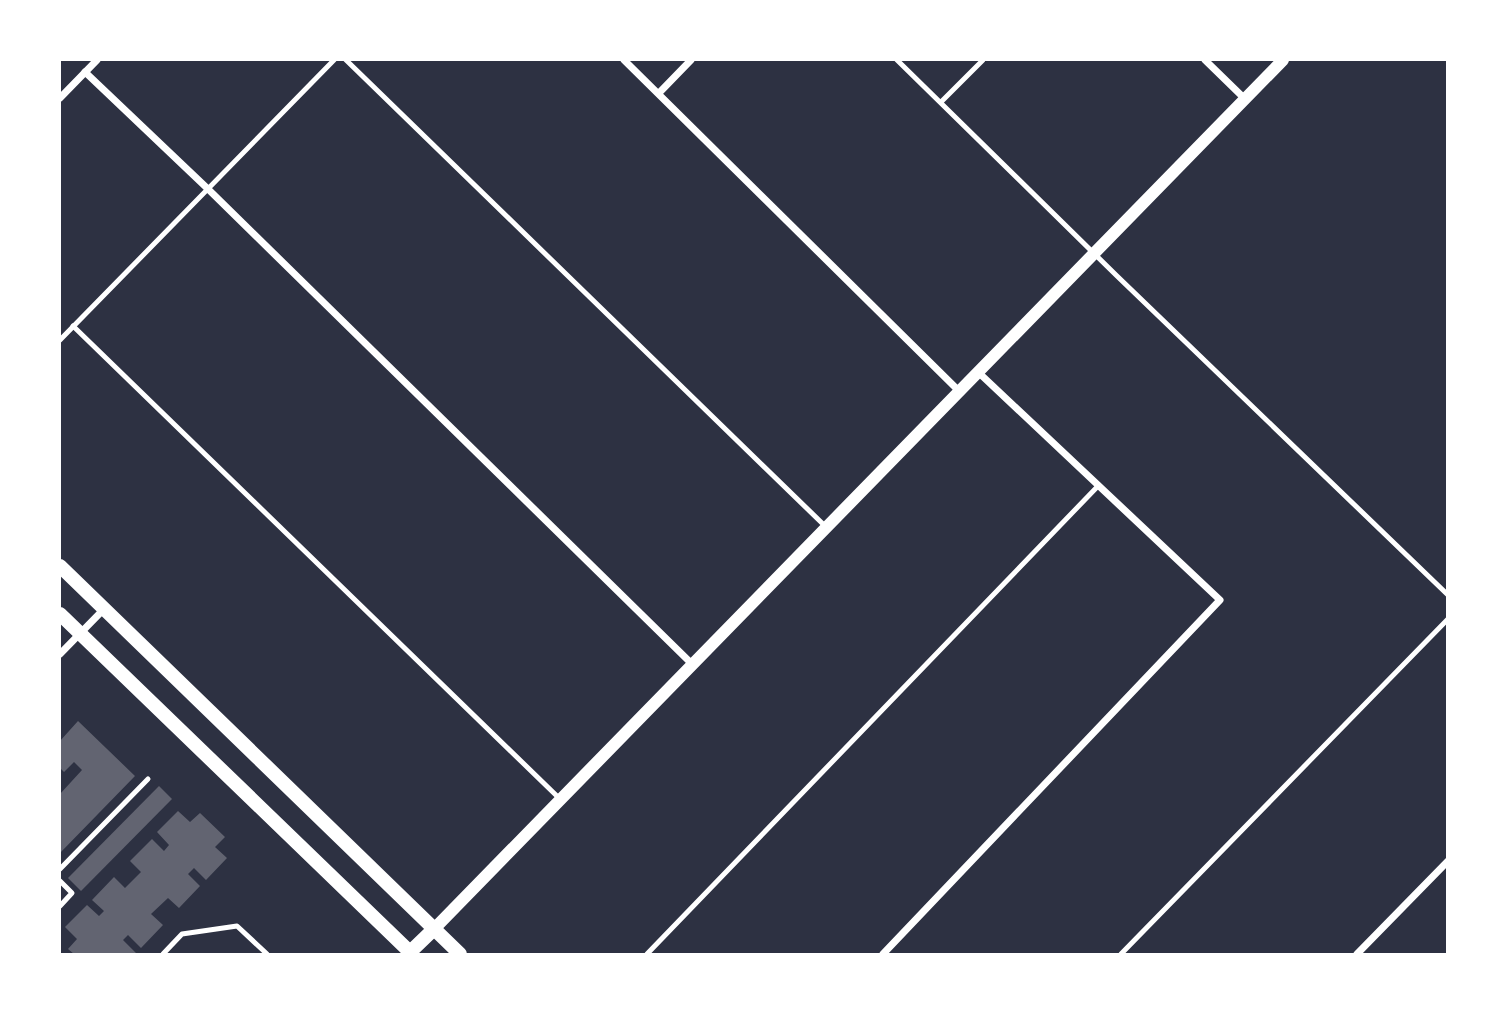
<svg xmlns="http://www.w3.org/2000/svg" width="1507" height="1014" font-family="'Zilla Slab',serif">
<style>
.building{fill:#626471}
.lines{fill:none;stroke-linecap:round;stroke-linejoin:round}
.service{stroke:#fff;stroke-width:5}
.minor{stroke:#fff;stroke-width:7}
.tertiary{stroke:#fff;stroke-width:12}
.secondary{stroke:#fff;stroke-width:14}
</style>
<rect width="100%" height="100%" fill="#2d3142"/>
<g class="building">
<path d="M78 721 135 776 60 853V794L82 770 74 762 64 772 60 768V741Z"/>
<path d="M159 786 172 799 81 891 68 878Z"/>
<path d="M178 811 190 822 200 813 225 837 215 847 227 858 206 880 194 868 188 874 200 886 179 908 168 898 151 914 163 925 141 948 128 935 123 940 136 953 135 954H74L68 949 77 939 65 927 87 905 99 916 104 911 92 900 114 877 125 888 141 872 130 861 152 839 164 851 169 845 157 832Z"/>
</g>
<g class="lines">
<g class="service">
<path d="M346 60 825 526"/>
<path d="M897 60 1117 276 1448 595"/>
<path d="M941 102 983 60"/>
<path d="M73 326 560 799"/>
<path d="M60 340 334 60"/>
<path d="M60 869 148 779"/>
<path d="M60 881 72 893 60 906"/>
<path d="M163 954 182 934 237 926 267 954"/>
<path d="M647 954 1099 485"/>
<path d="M1121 954 1448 619"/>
</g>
<g class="minor">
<path d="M624 60 959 391"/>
<path d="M1205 60 1245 99"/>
<path d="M85 72 208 189 692 664"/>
<path d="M659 93 691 60"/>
<path d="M60 98 97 60"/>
<path d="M60 654 104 609"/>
<path d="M883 954 1220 600 978 372"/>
<path d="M1357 954 1448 861"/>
</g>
<path class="tertiary" d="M434 929 1283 60"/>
<g class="secondary">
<path d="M60 566 460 954"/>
<path d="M60 614 412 954"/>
<path d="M408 954 434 929"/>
</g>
</g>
<rect width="1507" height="1014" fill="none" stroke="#ffffff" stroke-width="122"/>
</svg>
